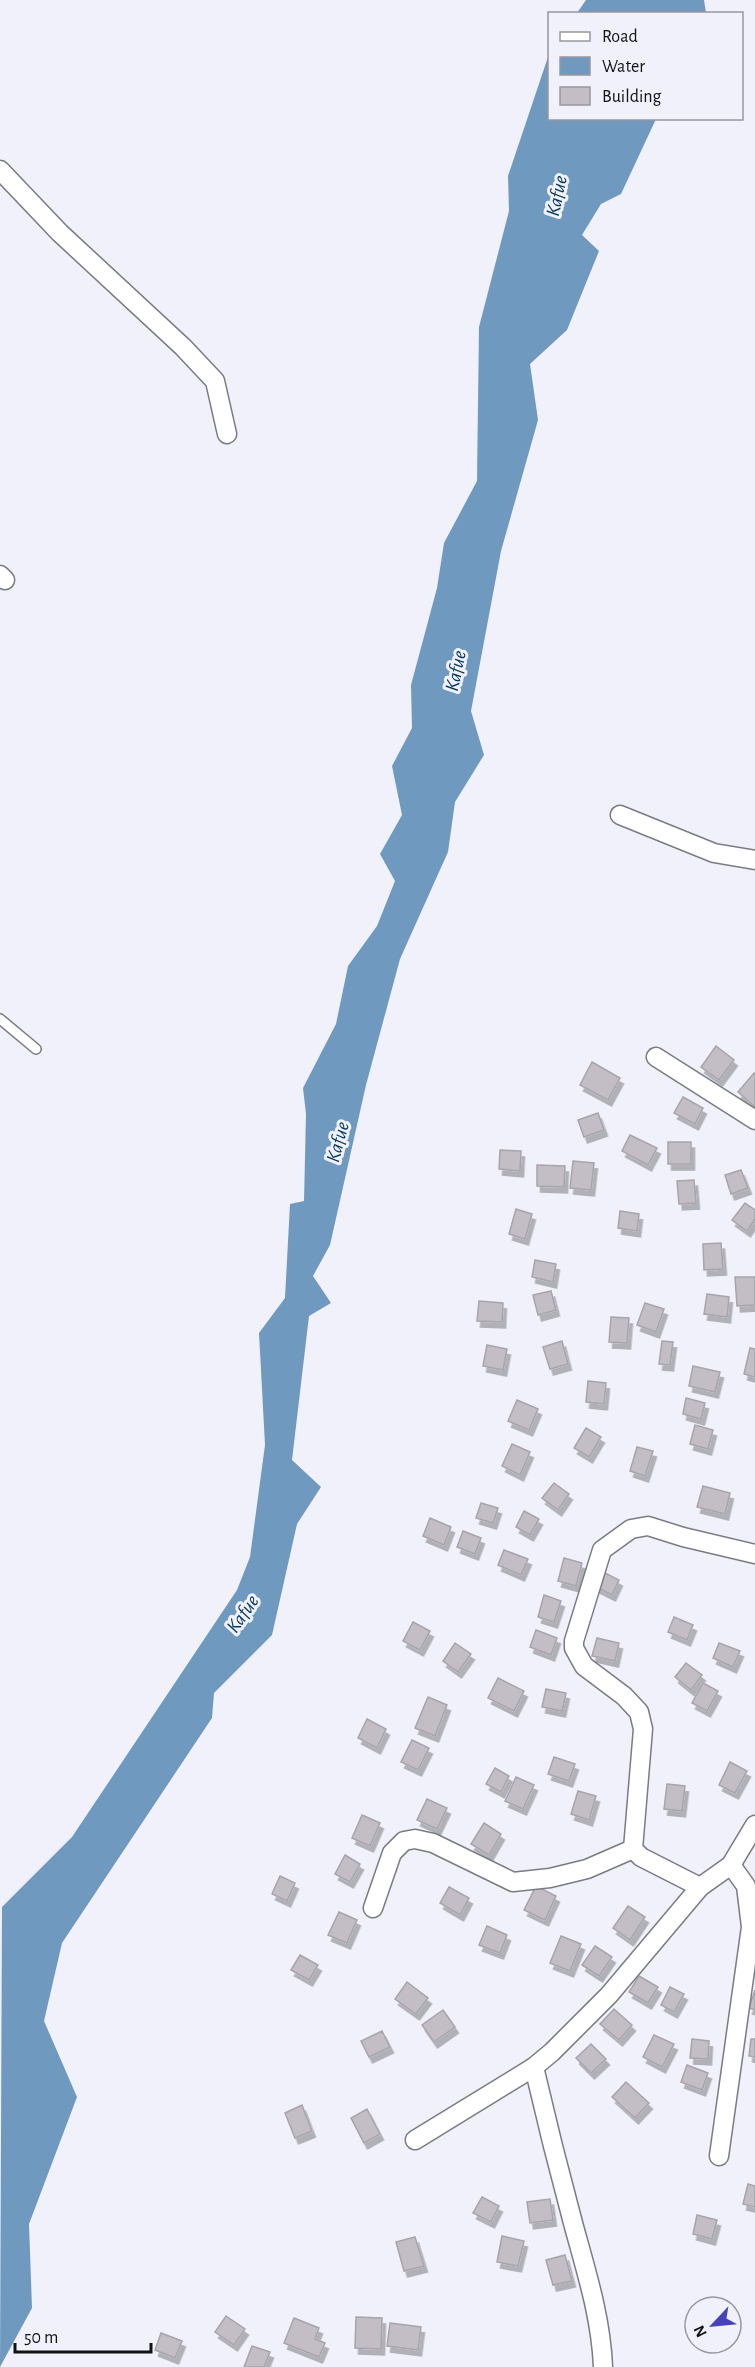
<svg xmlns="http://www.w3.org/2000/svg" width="755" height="2367" font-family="'Alegreya Sans',sans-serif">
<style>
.water{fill:#7099bf}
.building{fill:#c3bec6;stroke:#a8a4ab;stroke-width:1.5;filter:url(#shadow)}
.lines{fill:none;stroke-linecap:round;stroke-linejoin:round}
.service-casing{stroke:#7a7b83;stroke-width:12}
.minor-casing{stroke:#7a7b83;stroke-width:21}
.service{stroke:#fff;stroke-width:9}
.minor{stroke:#fff;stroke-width:18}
.labels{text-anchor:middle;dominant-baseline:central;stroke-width:6;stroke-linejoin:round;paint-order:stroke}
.water-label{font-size:20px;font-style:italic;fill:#03375b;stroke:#f0f1fa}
</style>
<defs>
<filter id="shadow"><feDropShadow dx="3.5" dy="6" stdDeviation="0" flood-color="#0004"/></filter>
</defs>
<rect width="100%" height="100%" fill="#f0f1fa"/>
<g class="water">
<path d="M586 0H704L706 13H577Z"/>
<path d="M549 54 550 118 656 119 621 194 601 204 582 235 599 251 567 330 530 364 538 420 501 551 471 711 484 755 455 802 448 852 400 959 366 1085 330 1245 313 1276 331 1303 309 1316 292 1460 321 1487 297 1524 272 1635 214 1693 212 1718 62 1943 44 2021 77 2097 29 2224 32 2308 0 2367 2 1907 72 1837 237 1590 250 1557 265 1445 259 1333 285 1298 290 1204 304 1201 306 1114 303 1088 336 1024 348 966 377 926 395 881 380 854 402 815 392 766 412 728 411 685 437 588 444 543 477 481 479 327 509 211 508 176Z"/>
</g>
<g class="building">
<path d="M716 1046 734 1060 719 1080 701 1067Z"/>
<path d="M592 1062 620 1078 608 1100 580 1085Z"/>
<path d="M754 1073 755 1074V1107L738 1092Z"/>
<path d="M683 1097 703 1108 695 1124 674 1113Z"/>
<path d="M598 1113 604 1130 584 1137 578 1120Z"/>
<path d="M630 1135 657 1148 648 1165 622 1151Z"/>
<rect x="668" y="1142" width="23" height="22"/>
<path d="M500 1150 521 1151 520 1171 499 1169Z"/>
<path d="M573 1161 594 1163 591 1190 570 1188Z"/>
<path d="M537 1165 565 1166 564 1187 537 1186Z"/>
<path d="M741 1170 748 1188 731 1194 725 1175Z"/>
<path d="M694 1180 696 1203 679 1204 677 1181Z"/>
<path d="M745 1203 755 1210V1219L747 1231 732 1220Z"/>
<path d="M516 1209 532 1214 525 1239 509 1234Z"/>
<path d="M620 1211 639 1214 637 1231 618 1228Z"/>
<path d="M721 1243 723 1269 704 1270 703 1244Z"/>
<path d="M535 1260 556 1264 553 1282 532 1277Z"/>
<path d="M735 1277H755V1305L737 1306Z"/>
<path d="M551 1291 556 1310 538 1315 533 1295Z"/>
<path d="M707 1294 729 1297 727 1317 704 1314Z"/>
<path d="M479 1301 503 1303 502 1322 477 1321Z"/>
<path d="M645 1303 664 1309 656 1332 637 1325Z"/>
<path d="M611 1317 629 1318 627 1343 609 1342Z"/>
<path d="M562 1341 568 1364 550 1369 543 1347Z"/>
<path d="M662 1341 673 1342 670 1365 659 1364Z"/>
<path d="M487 1345 507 1349 503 1370 483 1366Z"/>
<path d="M750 1348 755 1349V1377L744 1374Z"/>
<path d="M693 1366 720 1372 715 1392 689 1386Z"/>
<path d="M588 1381 606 1383 604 1404 586 1402Z"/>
<path d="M686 1398 705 1403 701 1419 683 1414Z"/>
<path d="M517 1400 538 1409 529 1430 508 1421Z"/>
<path d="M695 1425 713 1430 708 1449 690 1444Z"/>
<path d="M586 1428 601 1437 589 1457 574 1448Z"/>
<path d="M512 1444 530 1452 520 1475 502 1466Z"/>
<path d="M637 1447 653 1451 645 1476 630 1471Z"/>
<path d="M554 1483 569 1494 558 1510 542 1498Z"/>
<path d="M703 1486 730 1493 725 1514 697 1507Z"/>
<path d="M481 1503 498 1508 493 1523 476 1518Z"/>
<path d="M524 1511 539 1519 530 1535 516 1527Z"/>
<path d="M430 1518 451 1527 444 1545 423 1536Z"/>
<path d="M463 1531 481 1538 475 1554 457 1547Z"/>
<path d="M504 1550 528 1559 521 1575 498 1565Z"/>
<path d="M564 1558 582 1563 576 1586 558 1581Z"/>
<path d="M601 1571 619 1580 612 1595 594 1586Z"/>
<path d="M544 1595 561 1601 554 1622 538 1617Z"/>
<path d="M674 1617 693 1625 687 1640 668 1632Z"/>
<path d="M413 1622 430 1631 420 1650 403 1641Z"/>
<path d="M536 1630 557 1638 551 1655 530 1647Z"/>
<path d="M597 1638 619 1643 615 1661 592 1656Z"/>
<path d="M455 1643 471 1654 458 1672 443 1661Z"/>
<path d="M719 1643 740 1651 733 1667 713 1658Z"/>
<path d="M686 1663 702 1675 691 1690 675 1677Z"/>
<path d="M498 1678 524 1691 514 1711 488 1698Z"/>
<path d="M703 1683 718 1691 707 1711 692 1703Z"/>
<path d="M546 1689 566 1693 562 1711 542 1707Z"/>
<path d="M428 1697 447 1705 435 1736 415 1728Z"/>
<path d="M367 1719 386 1729 377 1748 358 1738Z"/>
<path d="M412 1740 429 1748 418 1770 401 1762Z"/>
<path d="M554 1757 575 1764 569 1781 548 1774Z"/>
<path d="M730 1762 747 1771 735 1793 719 1785Z"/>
<path d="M495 1768 509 1776 501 1792 486 1784Z"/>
<path d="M516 1777 534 1785 523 1809 505 1801Z"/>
<path d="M667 1784 685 1786 682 1811 664 1809Z"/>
<path d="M578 1791 596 1796 589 1820 571 1814Z"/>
<path d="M427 1799 447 1808 437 1829 417 1820Z"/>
<path d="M362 1815 380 1823 370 1846 352 1838Z"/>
<path d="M484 1823 501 1834 489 1855 471 1844Z"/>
<path d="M345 1855 360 1864 350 1882 335 1874Z"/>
<path d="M280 1876 295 1883 287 1901 272 1894Z"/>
<path d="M536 1886 556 1896 545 1920 524 1910Z"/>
<path d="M449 1887 469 1898 460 1915 440 1903Z"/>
<path d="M628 1906 645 1917 630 1940 613 1928Z"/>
<path d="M339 1912 357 1920 347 1943 328 1935Z"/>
<path d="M487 1926 507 1935 500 1953 479 1945Z"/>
<path d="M561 1936 581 1944 570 1971 550 1963Z"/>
<path d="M595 1946 612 1957 599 1976 582 1965Z"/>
<path d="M300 1955 318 1965 309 1980 291 1970Z"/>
<path d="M639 1976 658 1987 648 2003 629 1992Z"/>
<path d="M407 1982 428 1998 416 2014 395 1999Z"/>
<path d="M670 1987 684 1994 674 2012 661 2005Z"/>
<path d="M755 1990V2010L749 2008Z"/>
<path d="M614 2009 632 2025 619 2040 600 2024Z"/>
<path d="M443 2010 455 2027 434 2042 422 2025Z"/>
<path d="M382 2031 390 2047 369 2057 361 2041Z"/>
<path d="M654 2035 674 2044 662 2067 643 2057Z"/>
<path d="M692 2039 709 2041 708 2059 690 2058Z"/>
<path d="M751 2039H755V2057L749 2056Z"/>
<path d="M591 2044 606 2059 591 2073 576 2058Z"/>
<path d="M687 2065 708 2073 702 2090 681 2082Z"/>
<path d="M626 2082 649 2103 635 2118 612 2097Z"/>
<path d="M302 2105 312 2131 295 2138 285 2113Z"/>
<path d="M367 2109 380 2134 364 2143 351 2118Z"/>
<path d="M748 2184 755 2186V2207L743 2204Z"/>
<path d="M482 2197 499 2206 491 2222 473 2213Z"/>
<path d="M550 2199 553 2220 530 2223 527 2202Z"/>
<path d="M697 2215 717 2220 712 2239 693 2234Z"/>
<path d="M502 2236 524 2241 518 2266 497 2262Z"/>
<path d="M415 2237 424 2266 404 2271 396 2242Z"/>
<path d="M565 2255 572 2281 553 2285 546 2260Z"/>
<path d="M226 2316 245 2329 234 2345 215 2332Z"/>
<path d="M356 2317 382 2318 381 2349 355 2348Z"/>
<path d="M294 2318 319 2328 315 2339 325 2343 319 2357 284 2343Z"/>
<path d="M390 2323 421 2327 418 2350 387 2346Z"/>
<path d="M161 2333 182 2341 175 2358 155 2350Z"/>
<path d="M252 2346 270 2352 264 2367H244Z"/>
</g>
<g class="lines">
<g class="service-casing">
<path id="service" d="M0 1019 36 1049"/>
</g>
<g class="minor-casing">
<g id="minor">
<path d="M0 170 60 233 183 347 215 381 227 434"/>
<path d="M0 575 5 580"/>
<path d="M620 815 714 853 755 860"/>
<path d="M656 1057 755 1120"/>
<path d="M700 1887 641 1857 633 1849 643 1729 639 1712 624 1696 584 1666 574 1648V1641L602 1550 631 1529 648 1526 683 1537 755 1554"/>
<path d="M373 1908 392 1853 404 1841 415 1839 433 1843 513 1882 550 1878 587 1869 633 1849"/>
<path d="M534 2067C546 2119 559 2171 573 2223 586 2271 601 2317 603 2367"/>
<path d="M415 2140 534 2067 552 2052 609 1995 700 1887 731 1865 755 1825"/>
<path d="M719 2156 751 1927 746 1886 731 1865"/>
</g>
</g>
<use href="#service" class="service"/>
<use href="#minor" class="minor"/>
</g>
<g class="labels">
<g class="water-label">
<text transform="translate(557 196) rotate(-78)">Kafue</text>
<text transform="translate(456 671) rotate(-78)">Kafue</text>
<text transform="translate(338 1142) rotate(-75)">Kafue</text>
<text transform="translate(243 1614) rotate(-55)">Kafue</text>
</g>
</g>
<rect x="548" y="12" width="195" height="108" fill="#f0f1fa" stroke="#97989e" stroke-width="1.5"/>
<rect x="560" y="32" width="30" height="9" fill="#ffffff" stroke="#97989e" stroke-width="1.5"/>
<text x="602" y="42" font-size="18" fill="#121215">Road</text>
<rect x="560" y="57" width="30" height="18" fill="#7099bf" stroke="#97989e" stroke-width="1.5"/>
<text x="602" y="72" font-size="18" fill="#121215">Water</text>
<rect x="560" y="87" width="30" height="18" fill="#c3bec6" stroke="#97989e" stroke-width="1.5"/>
<text x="602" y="102" font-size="18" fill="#121215">Building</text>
<g transform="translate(713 2325) rotate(244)"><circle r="28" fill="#f0f1fa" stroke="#97989e" stroke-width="1.5"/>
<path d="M0-4.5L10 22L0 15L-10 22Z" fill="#4643b9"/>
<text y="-9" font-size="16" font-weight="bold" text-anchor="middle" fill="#121215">N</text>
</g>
<path d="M15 2343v9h136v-9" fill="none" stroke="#121215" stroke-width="3"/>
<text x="24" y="2343" font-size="18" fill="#121215" stroke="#f0f1fa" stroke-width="4.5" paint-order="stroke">50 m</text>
</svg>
